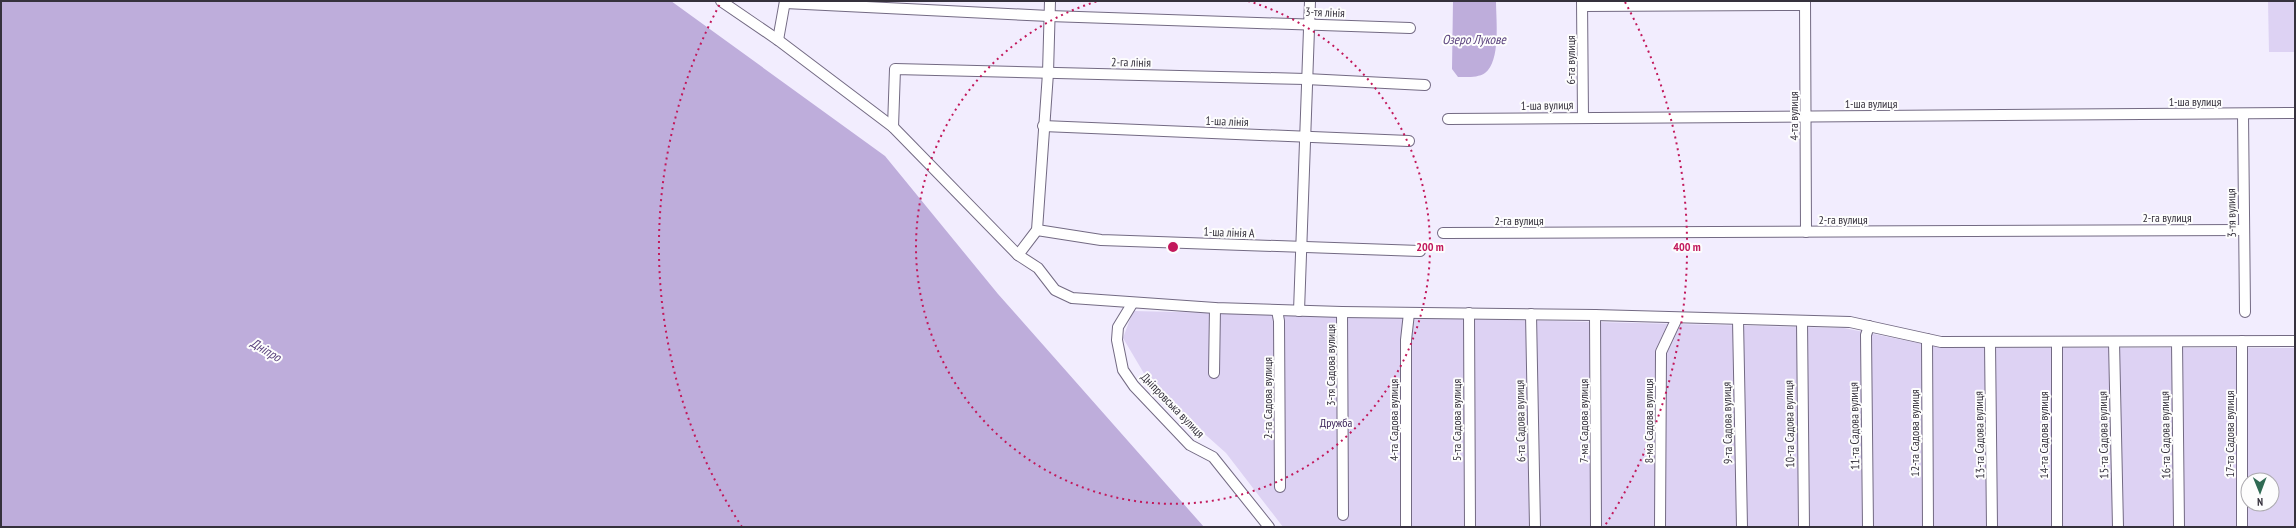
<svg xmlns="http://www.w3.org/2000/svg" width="2296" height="528" font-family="'PT Sans Narrow',sans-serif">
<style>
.green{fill:#ddd2f3;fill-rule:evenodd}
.water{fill:#beaddb}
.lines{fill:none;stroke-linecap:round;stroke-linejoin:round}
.street-casing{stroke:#736a83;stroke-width:12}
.street{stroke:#fff;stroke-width:10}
.ring{fill:none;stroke:#c2185b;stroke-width:2;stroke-dasharray:2 4}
.labels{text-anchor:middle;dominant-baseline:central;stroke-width:4;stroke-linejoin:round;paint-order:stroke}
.street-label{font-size:12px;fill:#35313c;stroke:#fdfdfd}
.park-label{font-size:12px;fill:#381f56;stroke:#fdfdfd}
.water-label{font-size:13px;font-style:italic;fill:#59417c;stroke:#fdfdfd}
.centre{fill:#c2185b;stroke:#fdfdfd;stroke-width:2}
.ring-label{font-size:12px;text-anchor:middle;font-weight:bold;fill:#c2185b;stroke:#fdfdfd;stroke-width:4;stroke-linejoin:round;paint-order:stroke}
</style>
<rect width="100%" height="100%" fill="#f2edfe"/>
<g class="green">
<path d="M2268 1H2295V52H2269Z"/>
<path d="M1133 311 1844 328 1943 348H2295V527H1283L1226 453 1152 387 1123 338ZM2248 480H2272V504H2248Z"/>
</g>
<g class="water">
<path d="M1 1H671L885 156 998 294 1204 527H1Z"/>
<path d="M1453 1H1496C1496 20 1501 61 1485 73 1478 78 1466 77 1458 77L1452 69Z"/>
</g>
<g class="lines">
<g class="street-casing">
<g id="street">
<path d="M721 1 778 40 893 127 1018 255 1038 268 1055 290 1072 298 1215 308 1342 312 1595 315 1850 322 1941 342 2295 341"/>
<path d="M1582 1 1583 118"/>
<path d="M1805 1 1806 232"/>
<path d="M785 3 1049 16 1410 28"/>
<path d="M1583 6 1805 5"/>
<path d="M778 40 785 1"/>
<path d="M2243 114 2245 312"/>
<path d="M1448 119 2295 113"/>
<path d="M1043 126 1409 141"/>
<path d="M893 127 895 69 1306 79 1425 85"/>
<path d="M1037 230 1101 240 1420 251"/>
<path d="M1443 233 2244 230"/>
<path d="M1018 255 1037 230 1048 73 1050 1"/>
<path d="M1132 304 1118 327 1117 340 1123 370 1134 386 1190 445 1213 457 1269 527"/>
<path d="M1277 310 1279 321 1280 487"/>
<path d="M1299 311 1310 1"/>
<path d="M1342 312 1343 515"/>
<path d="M1469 313 1470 527"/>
<path d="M1531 314 1535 527"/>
<path d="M1595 315 1596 527"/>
<path d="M1738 320 1742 527"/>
<path d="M1802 321 1804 527"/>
<path d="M1927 339 1928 527"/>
<path d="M2114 342 2118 527"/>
<path d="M2177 342 2179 527"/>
<path d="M1990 343 1992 527"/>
<path d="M1214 373 1215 308"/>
<path d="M1406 527V340L1409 313"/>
<path d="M1660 527 1661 352 1677 318"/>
<path d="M1868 527 1866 335 1869 326"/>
<path d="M2057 527V342"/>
<path d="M2242 527V341"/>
</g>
</g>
<use href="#street" class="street"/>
</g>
<g class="ring">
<path d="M1248 1A257 257 0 1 1 1098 1"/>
<path d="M742 527A514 514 0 0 1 721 2M1625 2A514 514 0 0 1 1604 527"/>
</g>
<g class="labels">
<g class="street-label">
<text transform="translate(1325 12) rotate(2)">3-тя лінія</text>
<text transform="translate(1570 60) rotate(-90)">6-та вулиця</text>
<text transform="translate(1131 62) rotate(1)">2-га лінія</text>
<text x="2195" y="101">1-ша вулиця</text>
<text x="1871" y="103">1-ша вулиця</text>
<text transform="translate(1547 105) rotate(-1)">1-ша вулиця</text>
<text transform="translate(1793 116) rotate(-90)">4-та вулиця</text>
<text transform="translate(1227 121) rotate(2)">1-ша лінія</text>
<text transform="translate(2231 213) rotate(-91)">3-тя вулиця</text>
<text x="2167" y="217">2-га вулиця</text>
<text x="1843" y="219">2-га вулиця</text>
<text x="1519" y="220">2-га вулиця</text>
<text transform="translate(1229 232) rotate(2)">1-ша лінія А</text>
<text transform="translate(1330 365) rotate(-90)">3-тя Садова вулиця</text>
<text transform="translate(1267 398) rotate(-90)">2-га Садова вулиця</text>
<text transform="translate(1173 405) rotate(46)">Дніпровська вулиця</text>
<text transform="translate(1393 420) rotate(-90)">4-та Садова вулиця</text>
<text transform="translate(1456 420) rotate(-90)">5-та Садова вулиця</text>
<text transform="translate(1520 421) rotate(-91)">6-та Садова вулиця</text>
<text transform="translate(1583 421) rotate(-90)">7-ма Садова вулиця</text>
<text transform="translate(1648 421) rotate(-90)">8-ма Садова вулиця</text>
<text transform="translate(1727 423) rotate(-91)">9-та Садова вулиця</text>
<text transform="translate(1789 424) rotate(-91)">10-та Садова вулиця</text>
<text transform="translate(1854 426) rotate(-91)">11-та Садова вулиця</text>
<text transform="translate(1914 433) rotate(-90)">12-та Садова вулиця</text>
<text transform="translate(2229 434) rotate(-90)">17-та Садова вулиця</text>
<text transform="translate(1979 435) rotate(-91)">13-та Садова вулиця</text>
<text transform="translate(2043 435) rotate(-90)">14-та Садова вулиця</text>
<text transform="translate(2103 435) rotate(-91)">15-та Садова вулиця</text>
<text transform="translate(2165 435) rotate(-91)">16-та Садова вулиця</text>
</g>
<g class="park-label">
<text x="1336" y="422">Дружба</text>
</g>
<g class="water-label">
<text x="1474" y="39">Озеро Лукове</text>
<text transform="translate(266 350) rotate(31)">Дніпро</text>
</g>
</g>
<circle cx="1173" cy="247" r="6" class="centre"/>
<g class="ring-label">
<text x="1430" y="251">200 m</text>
<text x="1687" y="251">400 m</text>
</g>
<rect width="2296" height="528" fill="none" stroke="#35313c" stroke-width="4"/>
<g transform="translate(2260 492) rotate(179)"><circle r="19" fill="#fdfdfd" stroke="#adabb0"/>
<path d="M0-3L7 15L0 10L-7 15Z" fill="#2f6a53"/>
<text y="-6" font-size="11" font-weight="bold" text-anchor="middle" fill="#35313c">N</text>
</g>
</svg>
